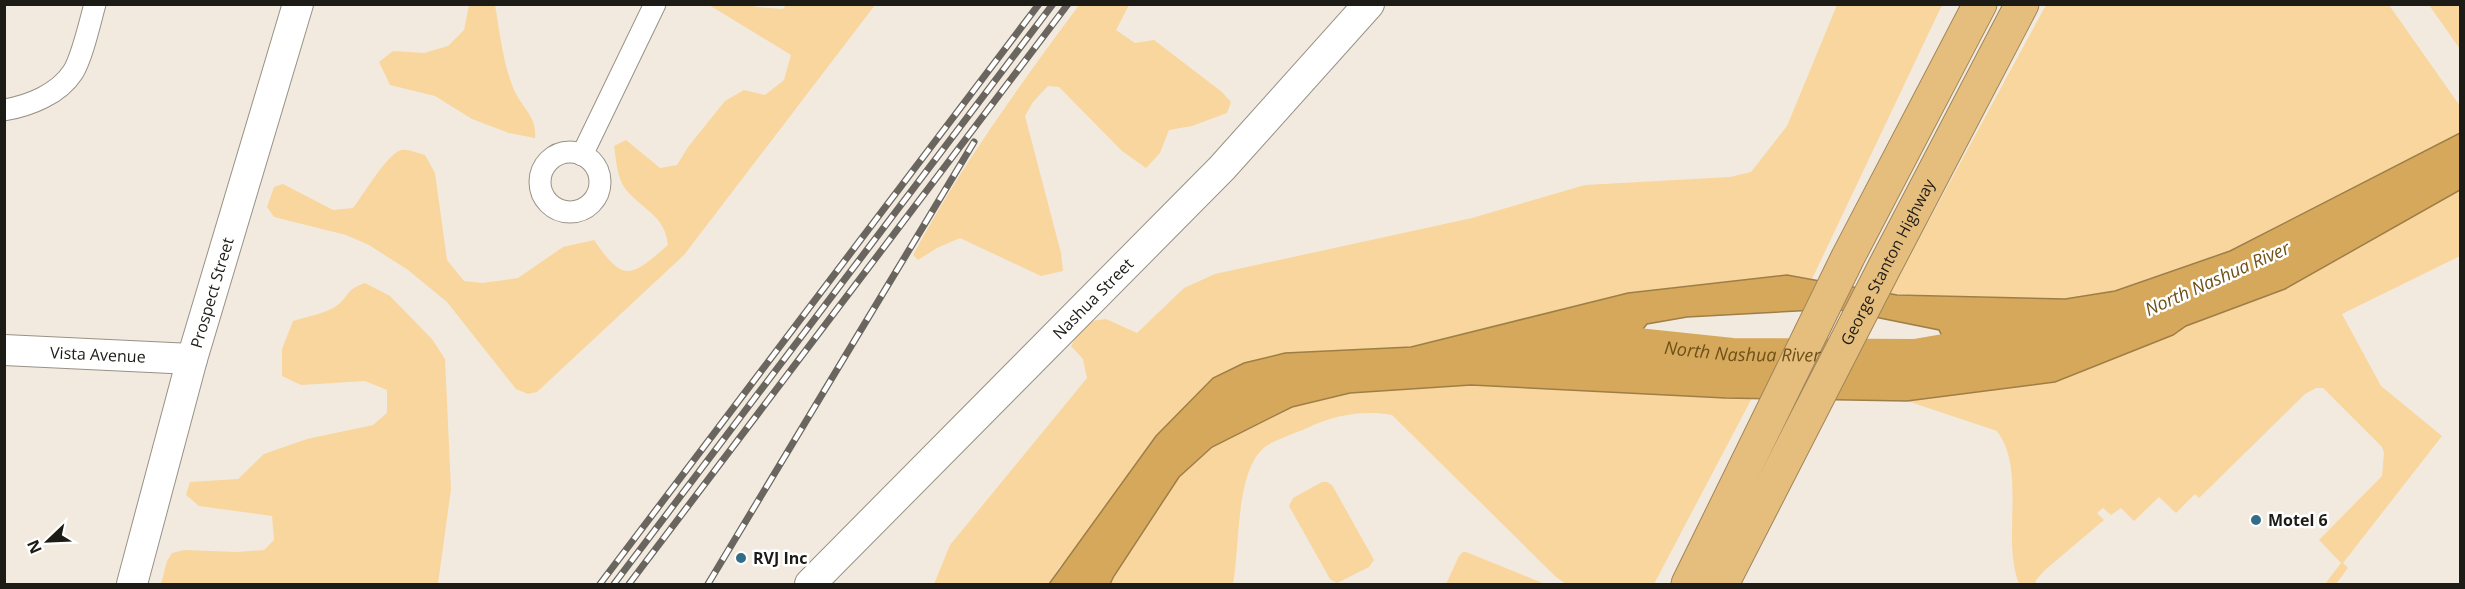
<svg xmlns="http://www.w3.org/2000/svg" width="2465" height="589" font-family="'Open Sans',sans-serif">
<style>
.green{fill:#f9d69d}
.water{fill:#d5a85c;stroke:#9e7e47;stroke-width:1.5;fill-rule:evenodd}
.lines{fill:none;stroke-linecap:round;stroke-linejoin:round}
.river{stroke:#d5a85c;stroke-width:32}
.street-casing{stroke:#989186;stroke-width:23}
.secondary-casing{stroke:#989186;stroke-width:32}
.highway-casing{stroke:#9f855a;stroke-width:35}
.street{stroke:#fff;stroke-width:21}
.secondary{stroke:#fff;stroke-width:30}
.highway{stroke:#e5be7e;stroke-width:33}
.rail-casing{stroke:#6a665f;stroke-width:7}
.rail{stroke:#fff;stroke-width:4.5;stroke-dasharray:14;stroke-linecap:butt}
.poi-dot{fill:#336c86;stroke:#fff;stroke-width:2}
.labels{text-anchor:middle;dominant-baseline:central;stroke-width:5;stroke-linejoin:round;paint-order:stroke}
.street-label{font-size:16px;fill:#1d1b16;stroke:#fff}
.poi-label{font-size:16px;font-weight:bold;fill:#1d1b16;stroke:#fff;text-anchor:start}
.water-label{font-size:18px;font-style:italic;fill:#6f5016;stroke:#fff}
</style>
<rect width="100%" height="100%" fill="#f2eade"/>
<g class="green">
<path d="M469 5H495C500 33 503 65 515 92 524 110 537 117 535 138L509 133 472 119 435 96 390 85 379 62 393 51 424 53 448 46 464 30Z"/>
<path d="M709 5H752L757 7 783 9 786 5H875L684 255 537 392 528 394 516 389 447 302 408 270 369 245 346 235 274 217 267 207 274 187 283 184 333 210 353 208C364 194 387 154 401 150 408 149 417 153 425 155L435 173 447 260 464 281 483 283 518 278 563 247 594 240C624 284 631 277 668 245 665 214 640 209 624 187 617 176 616 159 614 146L626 140 660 168 677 165 688 147 725 101 744 90 765 95 784 80 791 55Z"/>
<path d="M1079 5H1129L1116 30 1135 43 1154 40 1222 92 1231 102 1227 113 1192 126 1169 130 1160 153 1146 168 1122 151 1059 87 1048 86 1033 102 1025 116 1061 253 1063 271 1041 276 960 238 937 248 918 260 913 255C960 167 1020 85 1079 5Z"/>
<path d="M1837 5H1942L1812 279 1787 275 1628 293 1411 347 1285 353 1060 566 1049 584H934L950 545 1087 378 1083 359 1071 346 1084 322 1106 319 1137 333 1184 288 1215 274 1472 218 1585 185 1730 177 1751 172 1787 126Z"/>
<path d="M2046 5H2389L2460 106V133L2230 251 2115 291 2065 299 1889 294Z"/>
<path d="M2429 5H2460V49Z"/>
<path d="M2460 190V256L2342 314 2381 386 2442 436 2343 563 2348 568 2336 584H2325L2341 563 2319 540 2382 476 2384 453 2382 447 2323 388H2316L2305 394 2199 498 2195 494 2176 513 2159 497 2134 521 2121 508 2111 515 2103 508 2097 513 2104 520 2045 570 2036 580V584H2019C2001 538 2027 471 1997 431L1907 401 2055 382 2173 335 2186 326 2285 289Z"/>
<path d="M365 283 390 296 432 339 445 359 451 489 438 584H161L167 561 172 553 184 550 237 552 264 550 274 540 272 516 199 506 186 495 190 482 238 479 264 454 307 439 373 425 387 413V390L365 381 301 385 282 376V349L293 321C308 316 326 314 339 304 351 293 346 290 365 283Z"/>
<path d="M1471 385 1752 398 1654 584H1566L1556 577 1392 415C1362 410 1335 415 1307 428 1294 434 1276 439 1265 447 1235 470 1240 549 1233 584H1110L1114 576 1179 477 1212 447 1292 407 1350 393Z"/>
<path d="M1322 482H1327L1332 485 1374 560 1369 567 1337 583 1330 579 1289 506 1293 498Z"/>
<path d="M1463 552H1466L1545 584H1446L1459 556Z"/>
</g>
<path class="water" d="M2460 133V190L2285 289 2186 326 2173 335 2055 382 1907 401 1725 398 1471 385 1350 393 1292 407 1212 447 1179 477 1114 576 1110 584H1049L1156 436 1213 378 1244 363 1285 353 1411 347 1628 293 1787 275 1897 295 2065 299 2115 291 2230 251ZM1835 309 1939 330 1950 353C1856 375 1759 365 1664 360L1647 353 1636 338 1647 324 1687 317Z"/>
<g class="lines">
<path class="river" id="s1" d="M1599 340 1732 354 1915 355 1991 342"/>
<g class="street-casing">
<g id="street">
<path d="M4 110C29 106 59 94 73 72 82 58 90 22 95 4"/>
<circle cx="570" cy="182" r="30"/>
<path d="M582 155 655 4"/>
</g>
</g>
<g class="secondary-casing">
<g id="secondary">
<path id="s2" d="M4 350 192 359"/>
<path id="s3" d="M132 584 192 359 298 4"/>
<path id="s4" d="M810 584 1222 168 1369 4"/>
</g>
</g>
<g class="highway-casing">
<g id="highway">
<path d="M1688 584 1848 257 1980 4"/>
<path id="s5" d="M1722 584 1884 268 2022 4"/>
</g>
</g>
<use href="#street" class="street"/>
<use href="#secondary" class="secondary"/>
<use href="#highway" class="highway"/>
<g class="rail-casing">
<g id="rail">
<path d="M600 584 1039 4"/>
<path d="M614 584 1053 4"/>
<path d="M629 584 1068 4"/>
<path d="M708 584 974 142"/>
</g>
</g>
<use href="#rail" class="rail"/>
</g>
<g class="poi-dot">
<circle cx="2256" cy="520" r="6"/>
<circle cx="741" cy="558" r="6"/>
</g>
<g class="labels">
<g class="street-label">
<text stroke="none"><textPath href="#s5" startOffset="362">George Stanton Highway</textPath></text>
<text stroke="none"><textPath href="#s3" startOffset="302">Prospect Street</textPath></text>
<text stroke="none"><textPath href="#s4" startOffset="402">Nashua Street</textPath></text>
<text stroke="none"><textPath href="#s2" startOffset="94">Vista Avenue</textPath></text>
</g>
<g class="poi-label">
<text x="2268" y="520">Motel 6</text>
<text x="753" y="558">RVJ Inc</text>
</g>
<g class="water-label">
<text transform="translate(2217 278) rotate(-24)">North Nashua River</text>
<text stroke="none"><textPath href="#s1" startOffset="144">North Nashua River</textPath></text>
</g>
</g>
<rect width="2465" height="589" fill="none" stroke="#1d1b16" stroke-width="12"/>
<g transform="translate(48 541) rotate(247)" stroke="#ffffff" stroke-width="4.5" paint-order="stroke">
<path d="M0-4.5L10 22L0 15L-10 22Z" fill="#1d1b16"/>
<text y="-9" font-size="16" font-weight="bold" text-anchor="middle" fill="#1d1b16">N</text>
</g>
</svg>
